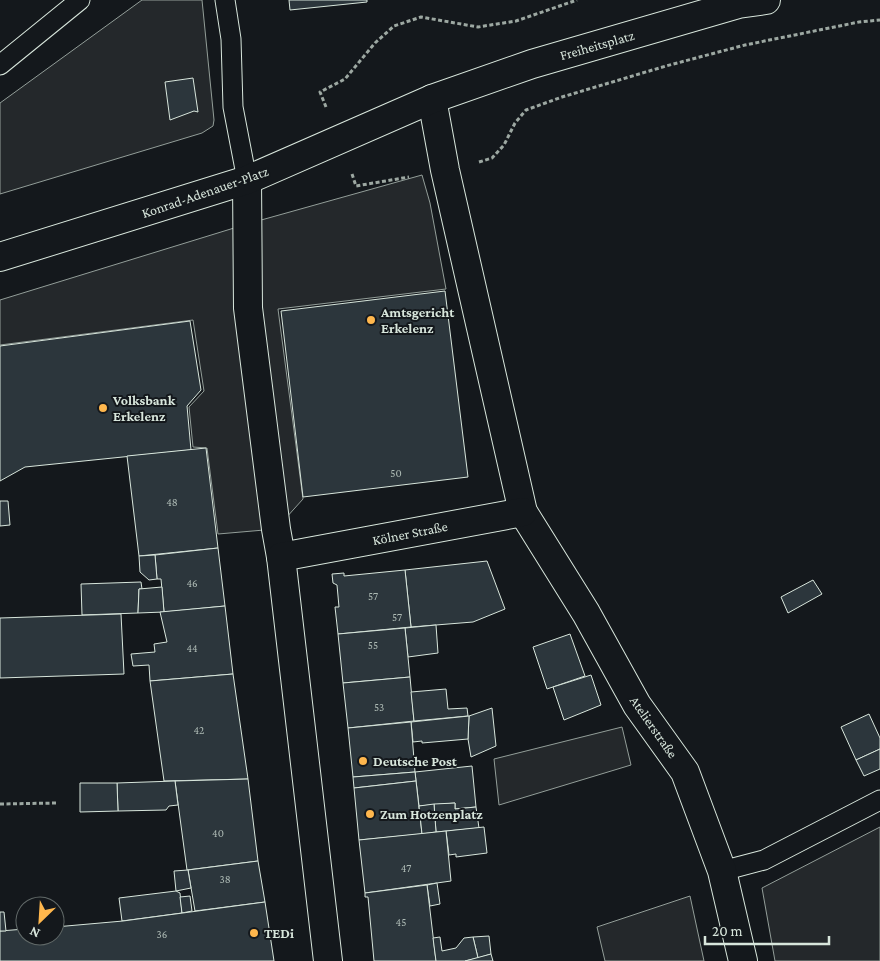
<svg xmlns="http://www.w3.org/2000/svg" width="880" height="961" font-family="'Crimson Pro',serif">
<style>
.parking{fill:#24282b;stroke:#939e99}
.building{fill:#2c363c;stroke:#d8e6dc}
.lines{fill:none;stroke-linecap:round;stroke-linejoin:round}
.service-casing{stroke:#d8e6dc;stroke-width:21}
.pedestrian-casing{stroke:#d8e6dc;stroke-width:30}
.minor-casing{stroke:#d8e6dc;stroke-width:30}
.tertiary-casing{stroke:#d8e6dc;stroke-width:30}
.path{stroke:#9da8a2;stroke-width:3;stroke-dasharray:4 2.5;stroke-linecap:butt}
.service{stroke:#14181c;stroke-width:19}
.pedestrian{stroke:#14181c;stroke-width:28}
.minor{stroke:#14181c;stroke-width:28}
.tertiary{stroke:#14181c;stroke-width:28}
.poi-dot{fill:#ffb74d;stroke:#14181c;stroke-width:2}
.labels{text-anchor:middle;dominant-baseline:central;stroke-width:4;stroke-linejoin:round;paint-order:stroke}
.number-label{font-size:11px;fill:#adbab4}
.street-label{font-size:14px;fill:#d8e6dc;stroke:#14181c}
.poi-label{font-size:14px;font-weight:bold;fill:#d8e6dc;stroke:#14181c;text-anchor:start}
</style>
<rect width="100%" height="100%" fill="#14181c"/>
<g class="parking">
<path d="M142 0H202L214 120 213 126 202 133 0 194V103Z"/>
<path d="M422 175 430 203 446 289 278 309 303 499 276 529 218 534 207 448 193 447 189 407 204 391 193 320 0 345V300L247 224Z"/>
<path d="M622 727 631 765 499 805 494 759Z"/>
<path d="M880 827V961H775L762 888Z"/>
<path d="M690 896 704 961H605L597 927Z"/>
</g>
<g class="building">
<path d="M289 0H367V2L290 10Z"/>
<path d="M193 78 198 112 194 111 170 120 165 82Z"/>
<path d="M445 291 468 477 303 497 281 311Z"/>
<path d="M190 321 201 390 187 406 191 450 25 467 0 481V346Z"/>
<path d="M206 448 218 548 139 556 127 456Z"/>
<path d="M0 501H8L10 525 0 526Z"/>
<path d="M218 548 225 606 164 612 161 579H157L155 555Z"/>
<path d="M155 555 157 579 149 580 140 572 139 556Z"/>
<path d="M487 561 505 609 473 622 411 627 405 570Z"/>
<path d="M405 570 411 627 338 634 335 607H339L337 585 333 583 332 574 344 573V576Z"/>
<path d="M813 580 822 594 788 613 781 597Z"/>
<path d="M141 582 142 589H139L138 613 82 615 81 584Z"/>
<path d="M162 587 164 612 138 613 139 589Z"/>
<path d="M225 606 233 674 150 681 149 665 133 666 131 654 155 652 154 644 167 642 160 612Z"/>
<path d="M121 614 124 674 0 678V618Z"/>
<path d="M436 625 438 653 408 657 405 628Z"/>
<path d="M405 628 410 677 343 683 338 634Z"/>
<path d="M570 634 585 676 547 689 533 647Z"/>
<path d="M233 674 248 779 164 781 150 681Z"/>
<path d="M591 675 601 705 564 720 553 687Z"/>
<path d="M410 677 414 721 348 728 343 683Z"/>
<path d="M446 689 448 709 467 708 468 716 414 721 411 692Z"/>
<path d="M492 708 496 746 471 757 468 739 469 716Z"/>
<path d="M869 714 880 738V749L856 760 841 727Z"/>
<path d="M469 716 468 739 422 743V741L413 742 411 722Z"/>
<path d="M411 722 415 772 353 777 348 728Z"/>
<path d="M880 749V769L864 776 856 760Z"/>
<path d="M472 766 476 807 455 809V803L419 806 415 772Z"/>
<path d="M415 772 416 781 354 788 353 777Z"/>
<path d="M248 779 258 861 187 870 175 781Z"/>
<path d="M175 781 178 805 169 806 166 810 118 811 117 783Z"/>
<path d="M416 781 422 834 359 840 354 788Z"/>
<path d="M80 783H117L118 811 80 812Z"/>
<path d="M455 803V809L476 807 479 828 436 832 434 804Z"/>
<path d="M434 804 436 832 422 834 419 806Z"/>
<path d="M484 827 487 853 456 857V854L449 855 446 831Z"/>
<path d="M446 831 451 881 365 893 359 840Z"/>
<path d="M258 861 265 902 195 911 188 870Z"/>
<path d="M188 870 191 888 176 891 174 871Z"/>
<path d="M437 883 440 904 430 906 427 885Z"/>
<path d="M427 885 436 961H374L368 897H365V893Z"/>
<path d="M176 891 180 893 182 913 122 921 119 898Z"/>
<path d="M190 896 192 911 182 913 180 897Z"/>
<path d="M265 902 274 961H0V931L25 929V936H55V927L123 921Z"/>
<path d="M0 912H4L6 931H0Z"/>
<path d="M489 936 491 954 478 958 473 937Z"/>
<path d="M440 937 442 951 456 948 464 938 473 937 478 958 465 961H436L433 938Z"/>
<path d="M491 954 493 961H465Z"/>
</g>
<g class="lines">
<g class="service-casing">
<g id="service">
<path d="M225 0 231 39 233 107 247 180"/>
<path d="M0 65 80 0"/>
<path d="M722 871 764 860 880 800"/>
</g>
</g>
<g class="pedestrian-casing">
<path id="pedestrian" d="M247 180 248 308 276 529 281 557"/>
</g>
<g class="minor-casing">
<g id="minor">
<path d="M432 99 445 170 523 512 586 613 637 705 685 772 722 871 743 961"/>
<path d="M328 961 281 557 523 512"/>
</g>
</g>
<g class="tertiary-casing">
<path id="tertiary" d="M0 257 247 180 432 99 532 64 738 4 766 0"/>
</g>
<g class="path">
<path d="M326 107 320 92 345 79 375 43 394 26 421 17 478 27 516 21 577 0"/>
<path d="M479 162 492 158 504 145 515 123 526 110 562 97 666 66 745 45 859 22 880 20"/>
<path d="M352 174 356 186 409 177"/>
<path d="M0 804 58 803"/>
</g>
<use href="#service" class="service"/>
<use href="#pedestrian" class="pedestrian"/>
<use href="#minor" class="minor"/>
<use href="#tertiary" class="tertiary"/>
</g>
<g class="poi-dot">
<circle cx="371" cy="320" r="5"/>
<circle cx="103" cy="408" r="5"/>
<circle cx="363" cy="761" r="5"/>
<circle cx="370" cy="814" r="5"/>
<circle cx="254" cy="933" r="5"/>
</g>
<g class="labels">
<g class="number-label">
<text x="396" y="473">50</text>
<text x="172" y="502">48</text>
<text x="192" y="583">46</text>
<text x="373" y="596">57</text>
<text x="397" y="617">57</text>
<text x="373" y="645">55</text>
<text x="192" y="648">44</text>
<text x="379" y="707">53</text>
<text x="199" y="730">42</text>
<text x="218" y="833">40</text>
<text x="406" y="868">47</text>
<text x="225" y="879">38</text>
<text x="401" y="922">45</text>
<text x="162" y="934">36</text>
</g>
<g class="street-label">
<text transform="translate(597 45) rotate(-16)">Freiheitsplatz</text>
<text transform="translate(205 192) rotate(-19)">Konrad-Adenauer-Platz</text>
<text transform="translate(410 533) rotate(-11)">Kölner Straße</text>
<text transform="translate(654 727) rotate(55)">Atelierstraße</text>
</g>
<g class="poi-label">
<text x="381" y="312">Amtsgericht<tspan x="381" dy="16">Erkelenz</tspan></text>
<text x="113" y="400">Volksbank<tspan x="113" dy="16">Erkelenz</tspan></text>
<text x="373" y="761">Deutsche Post</text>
<text x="380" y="814">Zum Hotzenplatz</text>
<text x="264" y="933">TEDi</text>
</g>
</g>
<g transform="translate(40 921) rotate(205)"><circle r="24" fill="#14181c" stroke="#626a69"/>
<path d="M0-4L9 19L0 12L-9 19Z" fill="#ffb74d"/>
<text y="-8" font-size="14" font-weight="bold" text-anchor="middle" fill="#d8e6dc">N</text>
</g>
<path d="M705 936v8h124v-8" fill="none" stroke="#d8e6dc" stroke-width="2.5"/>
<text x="712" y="936" font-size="15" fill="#d8e6dc" stroke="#14181c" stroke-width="4" paint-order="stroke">20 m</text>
</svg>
